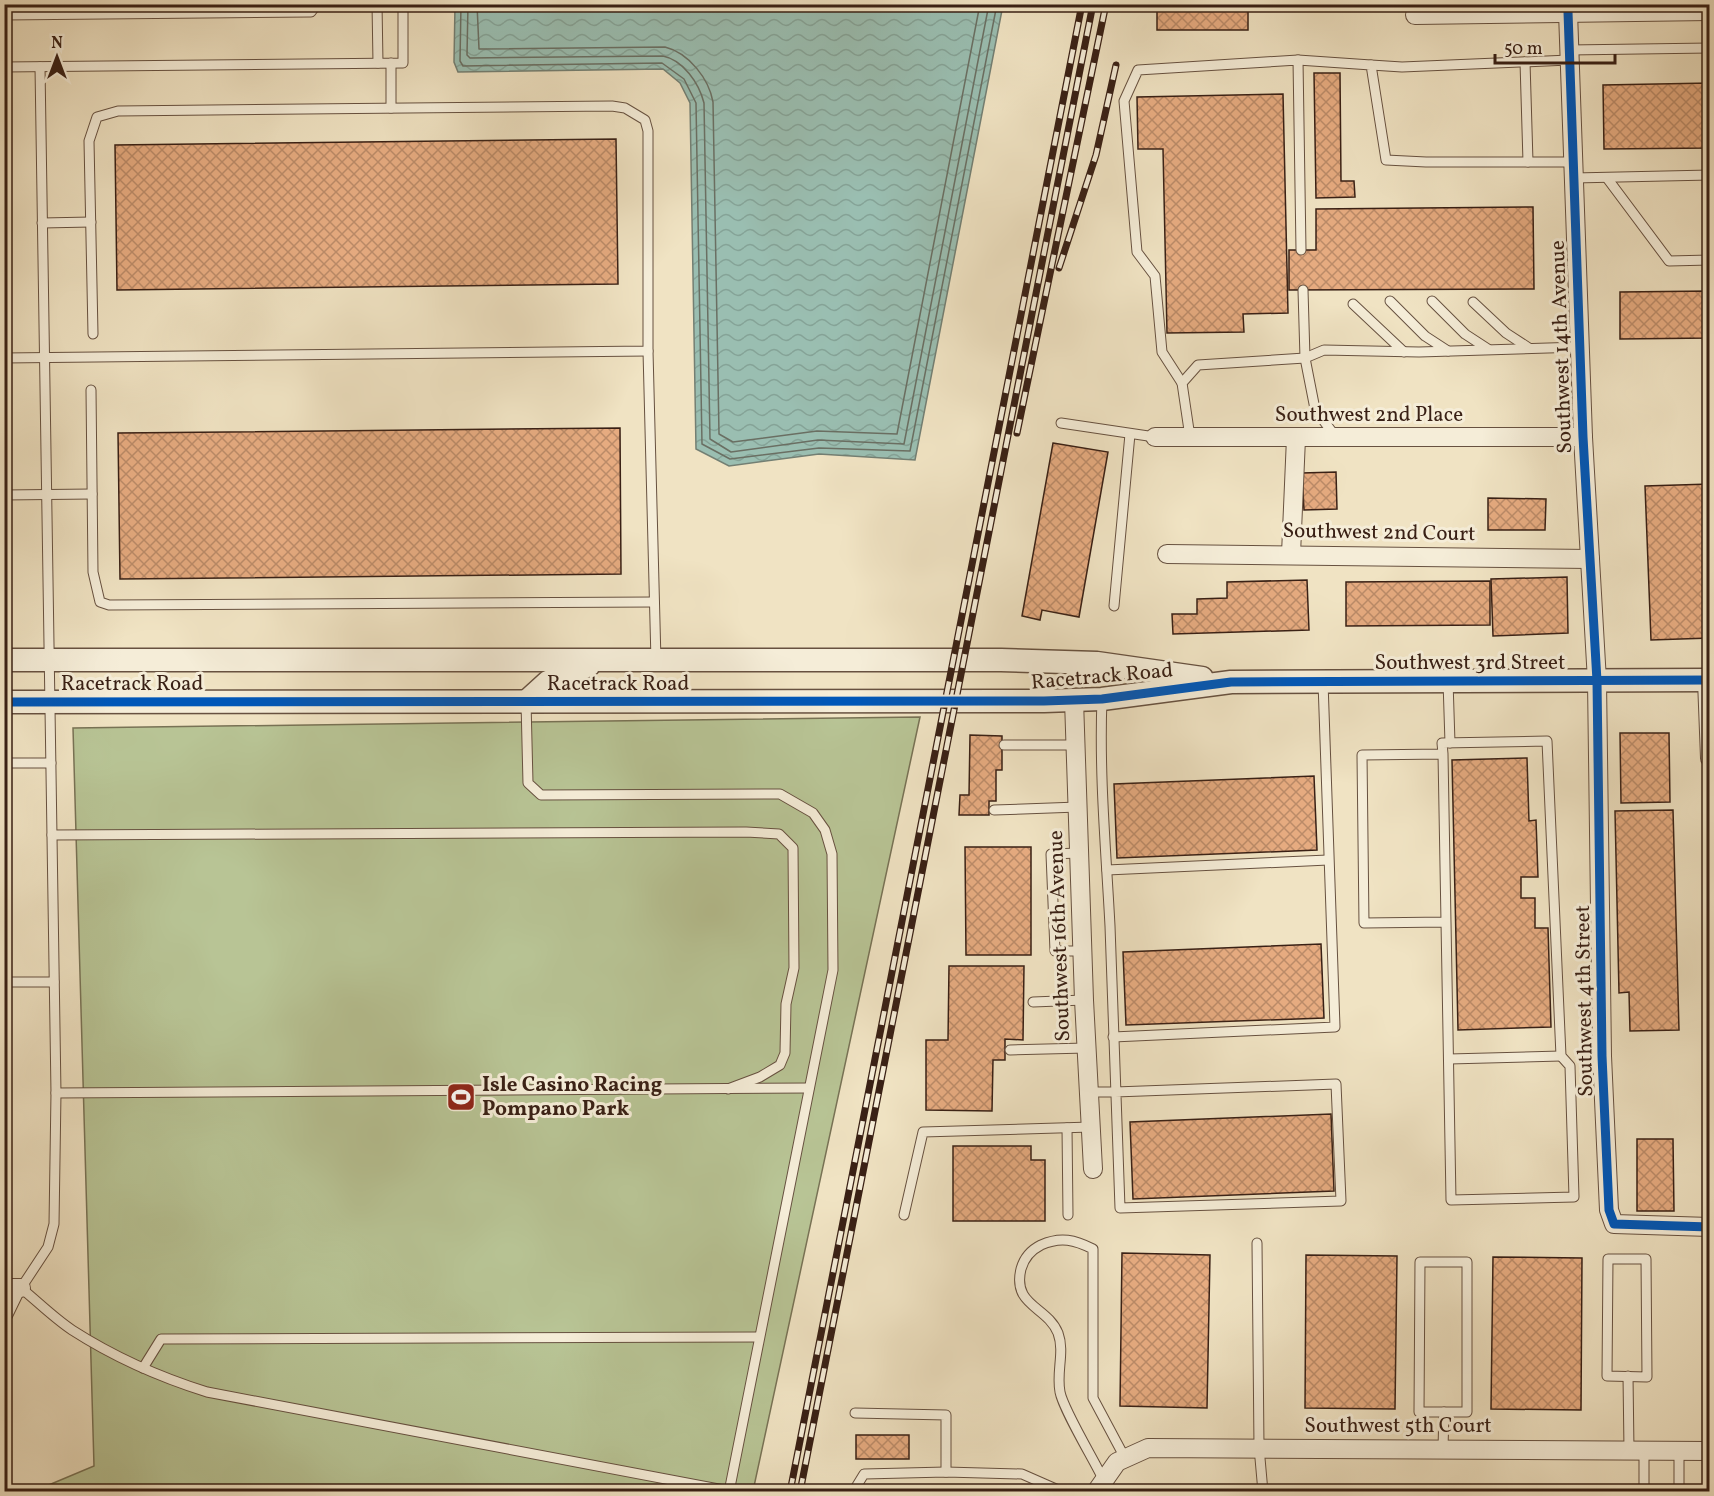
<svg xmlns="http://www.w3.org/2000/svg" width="1714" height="1496" font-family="Vollkorn,serif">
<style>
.grass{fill:#b8c495;stroke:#787255;stroke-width:1.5}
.water{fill:url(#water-waves);stroke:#737f73;stroke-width:1.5}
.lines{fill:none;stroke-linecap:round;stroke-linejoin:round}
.shore{stroke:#6a6f63;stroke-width:1.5}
.building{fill:url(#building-cross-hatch);stroke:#392015;stroke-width:1.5}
.service-casing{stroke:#675140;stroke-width:11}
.minor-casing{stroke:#675140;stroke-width:20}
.tertiary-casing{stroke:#675140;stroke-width:25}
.path{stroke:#392015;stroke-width:3;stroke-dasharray:4.5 3;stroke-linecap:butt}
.service{stroke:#f5edd8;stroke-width:9}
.minor{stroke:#f5edd8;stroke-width:18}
.tertiary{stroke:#f5edd8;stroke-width:22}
.rail-casing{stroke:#392015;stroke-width:7}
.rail{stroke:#f5edd8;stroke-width:4.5;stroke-dasharray:14;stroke-linecap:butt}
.cycleway-casing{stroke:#f5edd8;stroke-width:13}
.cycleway{stroke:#0057b8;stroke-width:9}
.labels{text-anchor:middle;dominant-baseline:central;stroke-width:6;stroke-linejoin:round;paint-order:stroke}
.street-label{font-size:21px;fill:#392015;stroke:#f5edd8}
.poi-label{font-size:21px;font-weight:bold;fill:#392015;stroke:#f5edd8;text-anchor:start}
</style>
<defs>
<pattern id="water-waves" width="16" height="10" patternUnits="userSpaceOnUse" patternTransform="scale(1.5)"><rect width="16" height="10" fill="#9abeb1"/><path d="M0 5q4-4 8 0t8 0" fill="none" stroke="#85a397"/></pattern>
<pattern id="building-cross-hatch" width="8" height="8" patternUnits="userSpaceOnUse" patternTransform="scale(1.5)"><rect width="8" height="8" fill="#e6ab80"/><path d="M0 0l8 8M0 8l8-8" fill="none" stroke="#bb8b68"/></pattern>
</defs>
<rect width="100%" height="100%" fill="#f0e3c3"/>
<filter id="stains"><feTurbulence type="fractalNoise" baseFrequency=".00333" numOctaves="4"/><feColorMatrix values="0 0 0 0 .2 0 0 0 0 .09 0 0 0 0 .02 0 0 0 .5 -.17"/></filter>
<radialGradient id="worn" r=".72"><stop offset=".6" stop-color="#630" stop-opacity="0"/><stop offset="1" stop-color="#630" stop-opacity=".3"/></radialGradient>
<path class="grass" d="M920 717 753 1491 32 1492 94 1466 73 728Z"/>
<path class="water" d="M455 5H1003L915 460 819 454 729 466 696 449 690 103 680 83 663 69 458 72 454 62Z"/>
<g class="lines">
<g class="shore">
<path d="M461 4 460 61 463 66 662 63 684 79 696 103 702 444 730 459 819 448 910 451 997 4"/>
<path d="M468 4 467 55 470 58 663 56C683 60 699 83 704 103L710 439 731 452 818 440 904 444 989 4"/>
<path d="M477 4 479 49 665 47C689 53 709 79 713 102L719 434 733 442 817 431 897 434 980 4"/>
</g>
</g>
<g class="building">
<rect x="1157" y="4" width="91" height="26"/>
<path d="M1314 73H1340L1341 181H1354L1355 197 1316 198Z"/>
<path d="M1710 83V148L1604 149 1603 85Z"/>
<path d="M1283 94 1288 313 1243 314 1244 332 1167 333 1163 149H1138L1137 97Z"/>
<path d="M616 139 618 284 117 290 115 145Z"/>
<path d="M1533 207 1534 289 1289 290V250H1316V209Z"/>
<path d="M1710 291V338L1620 339V292Z"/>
<path d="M620 428 621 574 120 579 118 433Z"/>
<path d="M1053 443 1108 452 1079 617 1042 610 1040 620 1022 616Z"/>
<path d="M1336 472 1337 509 1304 510 1302 473Z"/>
<path d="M1710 484V638L1651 640 1645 486Z"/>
<path d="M1488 498 1546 499 1545 530H1488Z"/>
<path d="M1567 577 1568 633 1493 636 1491 579Z"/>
<path d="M1307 580 1309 630 1173 634 1172 614H1197V599L1227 598V582Z"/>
<path d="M1490 581V625L1346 626V582Z"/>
<path d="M1620 733H1669L1670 802 1621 803Z"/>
<path d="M970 735 1002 736V770H996V801H989V815H959L960 795H969Z"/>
<path d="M1527 758 1529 821 1536 820 1538 877H1521V898H1535V928H1548L1551 1027 1458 1030 1452 760Z"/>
<path d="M1314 776 1317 850 1117 858 1114 784Z"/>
<path d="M1673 810 1679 1030 1630 1031 1629 992 1619 993 1615 811Z"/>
<path d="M965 847H1031V955H966Z"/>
<path d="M1321 944 1324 1018 1126 1025 1123 952Z"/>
<path d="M949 966H1024L1023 1040 1005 1039V1060H993L992 1111 926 1110V1040H948Z"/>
<path d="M1331 1114 1334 1191 1133 1199 1130 1122Z"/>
<path d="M1637 1139H1673L1674 1211H1637Z"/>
<path d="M953 1146H1031V1160H1045V1221H953Z"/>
<path d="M1122 1253 1210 1255 1207 1408 1120 1406Z"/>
<path d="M1306 1255 1397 1256 1395 1409 1305 1408Z"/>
<path d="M1493 1257 1582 1258 1581 1410 1491 1409Z"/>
<rect x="856" y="1435" width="53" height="24"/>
</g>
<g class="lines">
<g class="service-casing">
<g id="service">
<path d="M377 4 378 63"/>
<path d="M4 15 311 12 317 4"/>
<path d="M1569 50 1710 48"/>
<path d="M1298 60 1371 65 1386 160 1426 162H1573"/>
<path d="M1525 62 1528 162"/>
<path d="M391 63V108"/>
<path d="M1371 65 1402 67 1569 60"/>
<path d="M4 67 403 63V4"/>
<path d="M1574 178 1710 175"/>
<path d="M1607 178 1669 261 1710 260"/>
<path d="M42 223 91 222"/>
<path d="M1303 290 1305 358 1315 409 1335 436"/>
<path d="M1390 301 1425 336 1448 351"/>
<path d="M1432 301 1465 334 1488 349"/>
<path d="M1473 302 1506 333 1529 348"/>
<path d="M1353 304 1404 352"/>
<path d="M648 351 656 661"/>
<path d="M4 358 648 351V131L645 120 625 108 612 106 118 111 97 117 89 141 93 334"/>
<path d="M1182 383 1162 352 1155 276 1137 252 1124 101 1138 70 1298 60 1301 250"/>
<path d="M91 390 93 572 100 602 109 605 654 602"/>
<path d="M1061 423 1155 437"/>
<path d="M1190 437 1182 383 1198 365 1305 358 1324 350 1419 352 1580 347"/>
<path d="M4 495 92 494"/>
<path d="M1114 606 1130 434"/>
<path d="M1448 681 1450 743"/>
<path d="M526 702 528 783 541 795 780 794 813 813 825 830 832 854 833 970 729 1492"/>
<path d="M1004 745H1074"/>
<path d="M1443 754 1362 755 1364 923 1446 922 1443 754 1442 743 1547 741 1561 1056 1570 1066 1574 1197 1451 1200 1446 922"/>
<path d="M4 763H51"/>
<path d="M994 810 1078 807"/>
<path d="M52 835 746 832 779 834 793 848 794 968 786 1004 785 1053 780 1065 760 1077 728 1089"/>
<path d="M1079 853 1051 854 1055 951H1083"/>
<path d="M1107 870 1328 860"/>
<path d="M4 982H54"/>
<path d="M1033 1002 1084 1000"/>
<path d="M1113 1037 1335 1027 1323 682"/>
<path d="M1010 1050 1086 1048"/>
<path d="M1449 1059 1561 1056"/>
<path d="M1089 1092H1115L1336 1084 1341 1201 1120 1208C1116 1114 1114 1020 1110 926 1106 850 1099 774 1102 699"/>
<path d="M56 1093 809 1088"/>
<path d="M1067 1128 1068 1215"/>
<path d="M904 1215 923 1132 1091 1127"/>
<path d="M1257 1243 1259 1447 1263 1492"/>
<path d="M1608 1259H1646L1647 1377 1607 1376Z"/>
<path d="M1420 1262H1467V1412H1419Z"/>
<path d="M21 1288C38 1302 54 1318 72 1330 114 1357 159 1377 207 1392L729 1491"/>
<path d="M4 1323 21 1288 48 1247 54 1224 56 1093 40 67"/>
<path d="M143 1368 161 1339 759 1337"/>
<path d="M1628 1376 1629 1450"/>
<path d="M855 1413 946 1415V1472"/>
<path d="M1443 1448 1444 1412"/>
<path d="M1679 1450V1492"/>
<path d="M1103 1479C1094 1460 1063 1409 1060 1392 1056 1372 1065 1352 1058 1333 1047 1306 1012 1306 1021 1269 1024 1258 1031 1250 1041 1245 1061 1236 1075 1240 1093 1249V1398L1125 1458"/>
<path d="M853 1492 864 1474 946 1472 1022 1474 1063 1492"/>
<path d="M1642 1492 1644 1485V1450"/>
</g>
</g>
<g class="minor-casing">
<g id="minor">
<path d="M1568 12 1583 437 1597 681 1602 1056 1609 1210 1614 1224 1710 1227"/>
<path d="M1415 15 1710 11"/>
<path d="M1155 437H1583"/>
<path d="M1167 554 1590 559"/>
<path d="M1291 554 1296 438"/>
<path d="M1707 680 1710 758"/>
<path d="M1074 700 1084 1000 1093 1169"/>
<path d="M4 1288H21"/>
<path d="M1096 1492 1117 1462 1148 1448 1710 1451"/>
</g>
</g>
<g class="tertiary-casing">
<g id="tertiary">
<path d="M4 660H1001L1097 663 1202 678"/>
<path d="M4 702 1044 701 1102 699 1231 682 1710 680"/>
<path d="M526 702 548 682 589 665"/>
</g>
</g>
<path class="path" d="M330 8H358"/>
<use href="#service" class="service"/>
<use href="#minor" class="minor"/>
<use href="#tertiary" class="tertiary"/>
<g class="rail-casing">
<g id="rail">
<path d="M1059 268 1096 155 1116 65"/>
<path d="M1017 433 1106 4"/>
<path d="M790 1492 1082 4"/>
<path d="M800 1492 1093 4"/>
</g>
</g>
<use href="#rail" class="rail"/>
<g class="cycleway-casing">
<g id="cycleway">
<path d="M1568 12 1583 437 1597 681 1602 1056 1609 1210 1614 1224 1710 1227"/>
<path d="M4 702 1044 701 1102 699 1231 682 1710 680"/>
</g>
</g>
<use href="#cycleway" class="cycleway"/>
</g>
<defs>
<g id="stadium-square" transform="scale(1.5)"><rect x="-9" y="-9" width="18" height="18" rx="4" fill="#8f2418" stroke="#f5edd8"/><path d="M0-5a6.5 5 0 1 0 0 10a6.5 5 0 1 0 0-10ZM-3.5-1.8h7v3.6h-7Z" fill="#fff"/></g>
</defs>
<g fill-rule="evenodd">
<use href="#stadium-square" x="461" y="1097"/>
</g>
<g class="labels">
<g class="street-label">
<text transform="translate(1562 347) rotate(-92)">Southwest 14th Avenue</text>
<text x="1369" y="415">Southwest 2nd Place</text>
<text transform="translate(1379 533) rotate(1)">Southwest 2nd Court</text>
<text x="1470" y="663">Southwest 3rd Street</text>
<text transform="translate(1102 677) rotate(-5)">Racetrack Road</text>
<text x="132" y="684">Racetrack Road</text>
<text x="618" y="684">Racetrack Road</text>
<text transform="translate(1060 936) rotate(-92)">Southwest 16th Avenue</text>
<text transform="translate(1585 1001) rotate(-91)">Southwest 4th Street</text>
<text x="1398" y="1426">Southwest 5th Court</text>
</g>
<g class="poi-label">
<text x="482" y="1085">Isle Casino Racing<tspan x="482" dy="24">Pompano Park</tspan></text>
</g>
</g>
<rect width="1714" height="1496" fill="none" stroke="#f0e3c3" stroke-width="24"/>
<rect x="6" y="6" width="1702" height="1484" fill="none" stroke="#392015" stroke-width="3"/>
<rect x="12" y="12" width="1690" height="1472" fill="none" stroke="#392015" stroke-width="1.5"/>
<g transform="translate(57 57)" stroke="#f5edd8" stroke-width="4.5" paint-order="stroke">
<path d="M0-4.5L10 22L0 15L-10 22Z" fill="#392015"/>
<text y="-9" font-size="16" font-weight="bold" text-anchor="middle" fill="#392015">N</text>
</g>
<path d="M1495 54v9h120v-9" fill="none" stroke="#392015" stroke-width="3"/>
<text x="1504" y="54" font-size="18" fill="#392015" stroke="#f5edd8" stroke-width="4.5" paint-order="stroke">50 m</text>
<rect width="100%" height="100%" filter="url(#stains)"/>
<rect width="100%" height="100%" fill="url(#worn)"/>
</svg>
